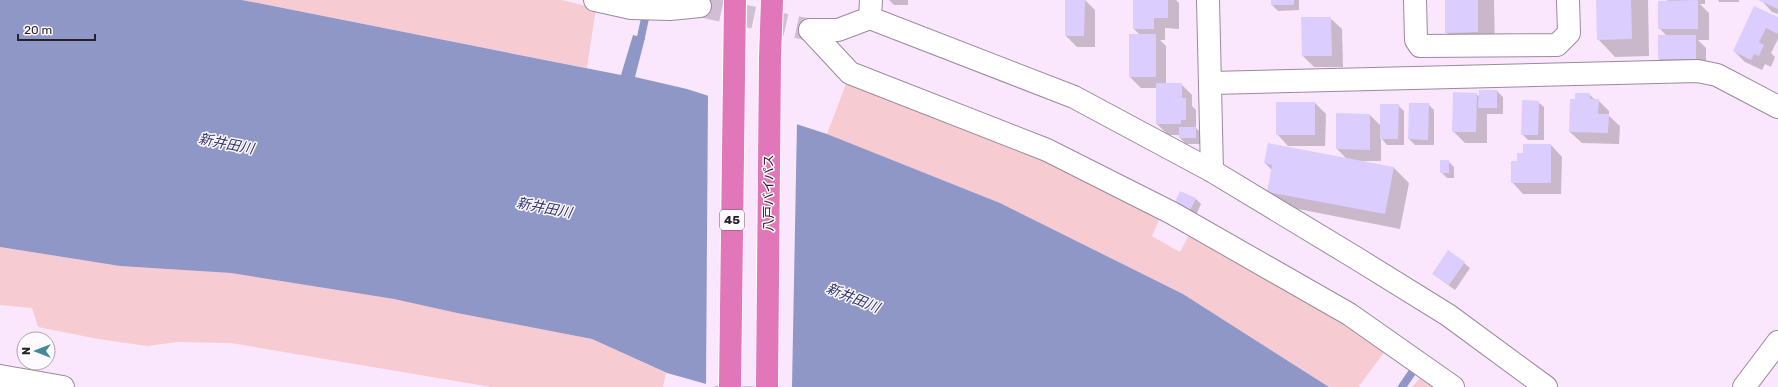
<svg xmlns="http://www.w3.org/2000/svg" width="1778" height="387" font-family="Rubik,'Noto Sans JP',sans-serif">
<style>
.green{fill:#f6cbd2}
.water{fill:#8e97c6}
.pier{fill:#fae7fd}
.shadow{fill:#0003}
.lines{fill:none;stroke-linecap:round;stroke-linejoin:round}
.stream{stroke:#8e97c6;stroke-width:8}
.building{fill:#dccdff}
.minor-tunnel{stroke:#d0bfd2;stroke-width:22;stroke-dasharray:22 11;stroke-linecap:butt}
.minor-casing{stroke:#9a899d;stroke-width:24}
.highway-casing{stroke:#fff;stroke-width:24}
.minor{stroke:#fff;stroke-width:22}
.highway{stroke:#e176b8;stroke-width:22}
.labels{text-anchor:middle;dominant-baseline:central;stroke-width:3;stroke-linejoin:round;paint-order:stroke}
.shield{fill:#fefafe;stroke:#686168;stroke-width:1}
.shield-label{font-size:12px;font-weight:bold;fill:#272028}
.street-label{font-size:13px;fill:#272028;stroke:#fefafe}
.water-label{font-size:14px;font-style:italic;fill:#2d326c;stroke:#fefafe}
</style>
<rect width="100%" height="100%" fill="#fae7fd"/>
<g class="green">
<path d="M242 0H561L596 8 587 68Z"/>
<path d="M846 84 888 97 1047 157 1160 218 1152 236 1180 252 1190 233 1322 307 1386 350 1359 386 1360 387H1329L1183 294 1000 203 827 134Z"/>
<path d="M0 247 120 266 231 273 394 299 457 313 592 339 666 373 663 387H491L231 343 177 342 147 346 98 339 38 327 32 308 0 305Z"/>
<path d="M1422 376 1437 387H1412Z"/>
</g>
<path class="water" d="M0 0H242L621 75 633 35 645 38 635 77 687 89 827 134 1000 203 1183 294 1329 387H717L667 373 592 339 457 313 394 299 231 273 120 266 0 247Z"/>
<path class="pier" d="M708 94 797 122 792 387 706 386Z"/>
<g class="shadow">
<path d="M889 0H908V5H894Z"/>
<path d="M1066 0H1085L1095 10V47H1077L1066 36Z"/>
<path d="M1134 0H1176L1179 3V29L1165 28V40H1160L1166 46V84H1181L1192 95V106L1196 110V128L1202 134 1201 144H1186L1180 138V135H1168L1157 124V88H1141L1130 77 1140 35 1134 29Z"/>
<path d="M1272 0H1299V10L1278 11 1272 5Z"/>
<path d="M1446 0H1494L1495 49 1464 50 1446 32Z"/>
<path d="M1597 0H1648L1649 56 1615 57 1598 39Z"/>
<path d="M1667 0H1705V4H1700L1709 13V40H1698L1706 48V70H1670L1658 58 1667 36 1659 28 1668 2Z"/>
<path d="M1718 0H1739V2H1719Z"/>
<path d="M1761 0H1778V14L1772 12Z"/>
<path d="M1302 18H1330L1342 29 1343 67H1314L1303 56Z"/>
<path d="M1778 19V39L1771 53 1775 57 1771 67 1765 64 1762 70 1745 62 1734 51Z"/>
<path d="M1497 91 1503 97V114H1487V143H1465L1453 131 1476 94 1480 97Z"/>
<path d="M1589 94 1595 100H1598L1609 111V116L1620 126 1619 144 1582 143 1570 132 1576 100Z"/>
<path d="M1538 102 1544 107V140H1528L1522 134Z"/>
<path d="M1277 103H1315L1326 114 1325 146H1288L1277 134Z"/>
<path d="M1428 104 1434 110V145H1415L1409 139Z"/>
<path d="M1398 105 1404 111V145H1387L1381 138V161H1359L1394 168 1409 183 1400 229 1283 206 1268 191 1272 170 1265 163 1347 159 1337 149V114L1370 115 1381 126Z"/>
<path d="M1551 145 1562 157 1561 194H1523L1512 182 1518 162 1524 154Z"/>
<path d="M1448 161 1454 167V178H1447L1441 172Z"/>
<path d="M1196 199 1201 204 1195 218 1180 212Z"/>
<path d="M1464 263 1470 268 1455 290 1433 274Z"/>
</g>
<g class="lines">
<g class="stream">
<path d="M641 37 647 9"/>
<path d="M1402 387 1413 371"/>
</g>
</g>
<g class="building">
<path d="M1065 0H1085L1084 36H1065Z"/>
<path d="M1133 0H1168V18H1154V29H1133Z"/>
<rect x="1271" y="0" width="23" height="5"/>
<path d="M1445 0H1478V32L1445 33Z"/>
<path d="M1596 0H1631L1632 39 1597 40Z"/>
<path d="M1698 0V29H1658V1Z"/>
<path d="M1758 0H1778V9Z"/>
<path d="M1754 6 1778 17V34L1766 28 1759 42 1764 45 1759 56 1754 54 1751 60 1733 51Z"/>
<path d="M1301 17H1331L1332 56H1302Z"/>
<rect x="1129" y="34" width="27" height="43"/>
<rect x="1658" y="35" width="38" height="24"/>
<path d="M1156 83H1182V98H1186V120H1181V124H1156Z"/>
<path d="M1479 90H1497V108H1478Z"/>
<path d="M1453 92 1477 93 1476 132H1452Z"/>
<path d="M1575 93H1590V99H1599L1598 114H1609L1608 133 1569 132 1570 99H1575Z"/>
<path d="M1522 100 1539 101 1538 135H1521Z"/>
<rect x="1276" y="102" width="39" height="33"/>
<path d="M1409 103H1429L1428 140 1408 139Z"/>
<path d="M1380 104H1399L1398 139H1380Z"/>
<path d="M1336 113 1370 114V150L1336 149Z"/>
<rect x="1179" y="127" width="17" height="11"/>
<path d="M1268 143 1394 167 1385 214 1267 192 1272 165 1264 163Z"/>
<path d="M1523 144H1551V183H1511V161H1517V153H1523Z"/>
<rect x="1440" y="160" width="9" height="13"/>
<path d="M1180 191 1196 198 1189 213 1173 206Z"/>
<path d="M1448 250 1465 262 1449 285 1432 274Z"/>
</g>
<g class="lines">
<path class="minor-tunnel" d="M700 6 810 30"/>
<g class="minor-casing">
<g id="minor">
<path d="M595 0 631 8 670 9 700 6"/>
<path d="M871 0 870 18 1074 97 1212 171 1356 258 1448 315 1546 387"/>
<path d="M1208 0 1212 171"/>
<path d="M1415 0 1416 40 1420 46 1557 45 1569 33 1568 0"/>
<path d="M810 30 850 73 1047 150 1172 213 1349 314 1453 387"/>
<path d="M810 30H838L870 18"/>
<path d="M1211 83 1698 71 1717 75 1778 107"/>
<path d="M0 376 63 387"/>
<path d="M1744 387 1778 342"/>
</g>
</g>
<g class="highway-casing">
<g id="highway">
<path d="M730 387 735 0"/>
<path d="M767 387 770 58 772 0"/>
</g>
</g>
<use href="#minor" class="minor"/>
<use href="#highway" class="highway"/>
</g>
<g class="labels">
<rect class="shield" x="720" y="210" width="24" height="20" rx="3"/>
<g class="shield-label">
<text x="732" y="220">45</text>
</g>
<g class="street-label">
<text transform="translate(768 193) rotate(-90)">八戸バイパス</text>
</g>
<g class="water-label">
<text transform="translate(226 144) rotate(11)">新井田川</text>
<text transform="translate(544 208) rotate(11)">新井田川</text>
<text transform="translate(853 298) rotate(22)">新井田川</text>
</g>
</g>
<g transform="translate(36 351) rotate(270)"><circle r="19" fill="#fefafe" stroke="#a8a3a8"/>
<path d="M0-3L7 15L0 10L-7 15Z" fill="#458b96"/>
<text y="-6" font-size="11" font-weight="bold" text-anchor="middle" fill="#272028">N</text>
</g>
<path d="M18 34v6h77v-6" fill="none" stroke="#272028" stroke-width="2"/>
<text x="24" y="34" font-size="12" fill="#272028" stroke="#fefafe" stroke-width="3" paint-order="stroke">20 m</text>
</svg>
